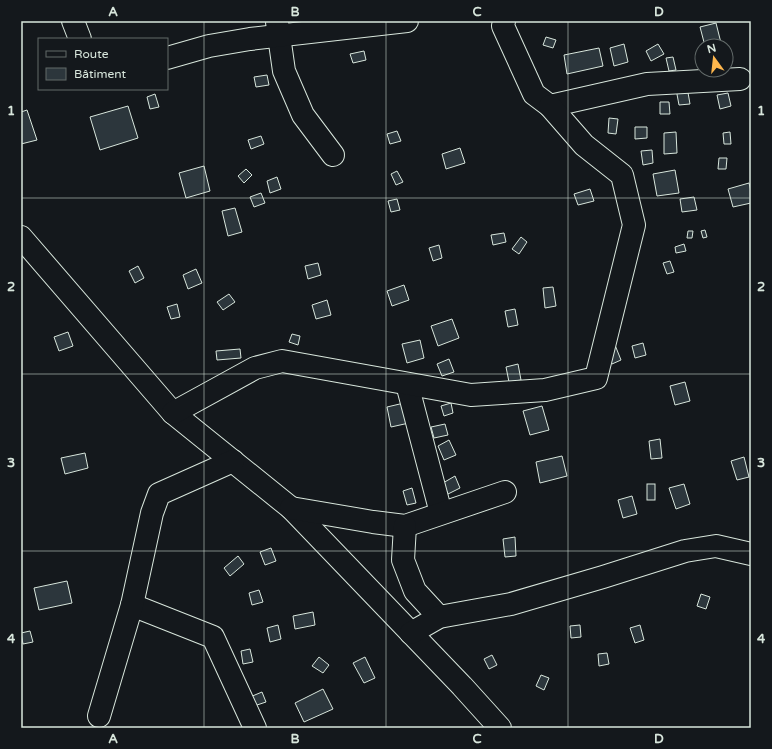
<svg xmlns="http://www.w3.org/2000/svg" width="772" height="749" font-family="'Varela Round',sans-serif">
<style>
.building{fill:#2c363c;stroke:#d8e6dc}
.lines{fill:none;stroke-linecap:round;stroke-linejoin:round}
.minor-casing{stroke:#d8e6dc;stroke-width:24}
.minor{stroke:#14181c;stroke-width:22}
.grid{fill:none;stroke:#d8e6dc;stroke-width:1;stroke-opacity:0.55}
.neatline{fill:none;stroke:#d8e6dc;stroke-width:1.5}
.grid-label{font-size:13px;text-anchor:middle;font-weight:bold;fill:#d8e6dc}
</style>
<rect width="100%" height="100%" fill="#14181c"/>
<g class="building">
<path d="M716 23 721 43 705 46 700 27Z"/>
<path d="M546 37 556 40 553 48 543 45Z"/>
<path d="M624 44 628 62 614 66 610 48Z"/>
<path d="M658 44 664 54 651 61 646 51Z"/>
<path d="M599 48 603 66 567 74 564 55Z"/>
<path d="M364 51 366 60 353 63 350 54Z"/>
<path d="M673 57 676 70 669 71 666 58Z"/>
<path d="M267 75 269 85 256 87 254 77Z"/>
<path d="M687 87 690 104 679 105 676 89Z"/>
<path d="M728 93 731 106 720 109 717 95Z"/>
<path d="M155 94 159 107 150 109 147 97Z"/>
<path d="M660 102H669L670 114H660Z"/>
<path d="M128 106 138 138 100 150 90 117Z"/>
<path d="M27 110 37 140 21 144V112Z"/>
<path d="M609 118 618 119 616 134 608 133Z"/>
<path d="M635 127H647V138L635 139Z"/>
<path d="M397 131 401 141 390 144 387 134Z"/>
<path d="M676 132 677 153 664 154V133Z"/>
<path d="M730 132 731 144H724L723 133Z"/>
<path d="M261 136 264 144 251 149 248 140Z"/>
<path d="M460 148 465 163 446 169 442 154Z"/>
<path d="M652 150 653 163 643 165 641 151Z"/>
<path d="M719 158H727L726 169H718Z"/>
<path d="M204 166 210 191 186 198 179 173Z"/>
<path d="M246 169 252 175 244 183 238 176Z"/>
<path d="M675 170 679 193 657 196 653 174Z"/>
<path d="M397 171 403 182 396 185 391 174Z"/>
<path d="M277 177 281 189 270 193 267 181Z"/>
<path d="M749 183 751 191V203L733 207 728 189Z"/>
<path d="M590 189 594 201 578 205 574 194Z"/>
<path d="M261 193 265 203 254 207 250 197Z"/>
<path d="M694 197 697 210 682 212 680 199Z"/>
<path d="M397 199 400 210 391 212 388 201Z"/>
<path d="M235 208 242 232 228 236 222 211Z"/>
<path d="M705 230 707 237 703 238 701 231Z"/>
<path d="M688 231H693L692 238H687Z"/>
<path d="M504 233 506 242 493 245 491 235Z"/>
<path d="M521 237 527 242 519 254 512 249Z"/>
<path d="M684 244 686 251 676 253 675 247Z"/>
<path d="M439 245 442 258 433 261 429 248Z"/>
<path d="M670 261 674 272 667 274 663 263Z"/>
<path d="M318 263 321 275 308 279 305 266Z"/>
<path d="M138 266 144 278 135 283 129 271Z"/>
<path d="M196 269 202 283 188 289 183 275Z"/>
<path d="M404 285 409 300 392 306 387 291Z"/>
<path d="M553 287 556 306 545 308 543 288Z"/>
<path d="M229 294 235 302 223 310 217 302Z"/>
<path d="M327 300 331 315 316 319 312 305Z"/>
<path d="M177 304 180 317 171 319 167 307Z"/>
<path d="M515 309 518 325 508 327 505 311Z"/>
<path d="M452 319 459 338 438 346 431 326Z"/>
<path d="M68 332 73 346 59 351 54 337Z"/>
<path d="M292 334 300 336 298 345 289 342Z"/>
<path d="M420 340 424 358 407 363 402 344Z"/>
<path d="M643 343 646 355 635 358 632 346Z"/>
<path d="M615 345 621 360 612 364 606 349Z"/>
<path d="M240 349 241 358 217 360 216 351Z"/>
<path d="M449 359 454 372 442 376 437 364Z"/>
<path d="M518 364 521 380 509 382 506 367Z"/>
<path d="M685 382 690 401 675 405 670 386Z"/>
<path d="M404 403 409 423 391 427 387 407Z"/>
<path d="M451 403 453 413 444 416 441 406Z"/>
<path d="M542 406 549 430 530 435 523 411Z"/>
<path d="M445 424 448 435 434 438 431 427Z"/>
<path d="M660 439 662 458 651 459 649 441Z"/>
<path d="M449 440 456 455 444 460 438 446Z"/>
<path d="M85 453 88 468 65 474 61 458Z"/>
<path d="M562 456 567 476 540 483 536 462Z"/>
<path d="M744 457 749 477 737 480 731 461Z"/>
<path d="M455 476 460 488 448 494 443 483Z"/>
<rect x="647" y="484" width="8" height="16"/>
<path d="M684 484 690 504 676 509 669 488Z"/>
<path d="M412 488 416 503 407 505 403 491Z"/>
<path d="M632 496 637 514 623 518 618 500Z"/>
<path d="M515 537 516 556 505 557 503 539Z"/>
<path d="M271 548 276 561 265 565 260 552Z"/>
<path d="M238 556 244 564 230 576 224 568Z"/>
<path d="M67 581 72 603 39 610 34 588Z"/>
<path d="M259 590 263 602 252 605 249 593Z"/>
<path d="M701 594 710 597 706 609 697 606Z"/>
<path d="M313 612 315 625 295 629 293 616Z"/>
<path d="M278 625 281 639 270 642 267 628Z"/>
<path d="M580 625 581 637 571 638 570 626Z"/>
<path d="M640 625 644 640 635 643 630 628Z"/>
<path d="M30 631 33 642 23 644 21 633Z"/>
<path d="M250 649 253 662 243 664 241 651Z"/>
<path d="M607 653 609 664 599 666 598 654Z"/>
<path d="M492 655 497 665 489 669 484 659Z"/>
<path d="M319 657 329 665 323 673 312 666Z"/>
<path d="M365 657 375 678 364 683 353 663Z"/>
<path d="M541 675 549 678 544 690 536 686Z"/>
<path d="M323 689 333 709 304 722 295 703Z"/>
<path d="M262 692 266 702 254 706 250 697Z"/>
</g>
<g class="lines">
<g class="minor-casing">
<g id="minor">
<path d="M73 21 80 39"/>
<path d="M504 21 503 26 534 94 550 106 647 84 740 79"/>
<path d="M277 22 284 71 303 115 333 155"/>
<path d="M167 58 209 46 250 39 407 21"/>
<path d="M21 237 173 413 291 508 462 686 500 728"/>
<path d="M407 384 441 513"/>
<path d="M173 413 255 368 282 361 471 395 545 390 596 378 634 225 622 175 584 145 550 106"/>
<path d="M291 508 373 522 405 526 505 492"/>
<path d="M405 526 403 560 415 591 439 617"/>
<path d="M132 605 213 637 255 728"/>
<path d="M411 633 439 617 511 604 603 577 685 551 716 546 751 554"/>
<path d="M99 716 132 605 152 513 159 494 233 461"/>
</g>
</g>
<use href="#minor" class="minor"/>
</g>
<path class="grid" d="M204 21V728M386 21V728M568 21V728M21 198H751M21 374H751M21 551H751"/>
<rect width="772" height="749" fill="none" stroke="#14181c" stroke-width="44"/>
<rect x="38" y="38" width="130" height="52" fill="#14181c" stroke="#626a69"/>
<rect x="46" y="51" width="20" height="6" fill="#14181c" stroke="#626a69"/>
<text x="74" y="58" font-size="12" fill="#d8e6dc">Route</text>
<rect x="46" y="68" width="20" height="12" fill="#2c363c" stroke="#626a69"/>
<text x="74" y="78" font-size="12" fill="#d8e6dc">Bâtiment</text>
<g transform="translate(714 58) rotate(345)"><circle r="19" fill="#14181c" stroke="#626a69"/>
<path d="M0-3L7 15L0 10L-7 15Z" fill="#ffb74d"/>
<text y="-6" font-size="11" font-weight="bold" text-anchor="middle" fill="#d8e6dc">N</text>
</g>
<rect x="22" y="22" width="728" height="705" class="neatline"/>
<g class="grid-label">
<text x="113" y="16">A</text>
<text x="295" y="16">B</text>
<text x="477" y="16">C</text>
<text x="659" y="16">D</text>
<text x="11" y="115">1</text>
<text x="761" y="115">1</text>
<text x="11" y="291">2</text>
<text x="761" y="291">2</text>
<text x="11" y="467">3</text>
<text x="761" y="467">3</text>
<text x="11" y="643">4</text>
<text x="761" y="643">4</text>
<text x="113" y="743">A</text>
<text x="295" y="743">B</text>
<text x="477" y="743">C</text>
<text x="659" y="743">D</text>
</g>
</svg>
